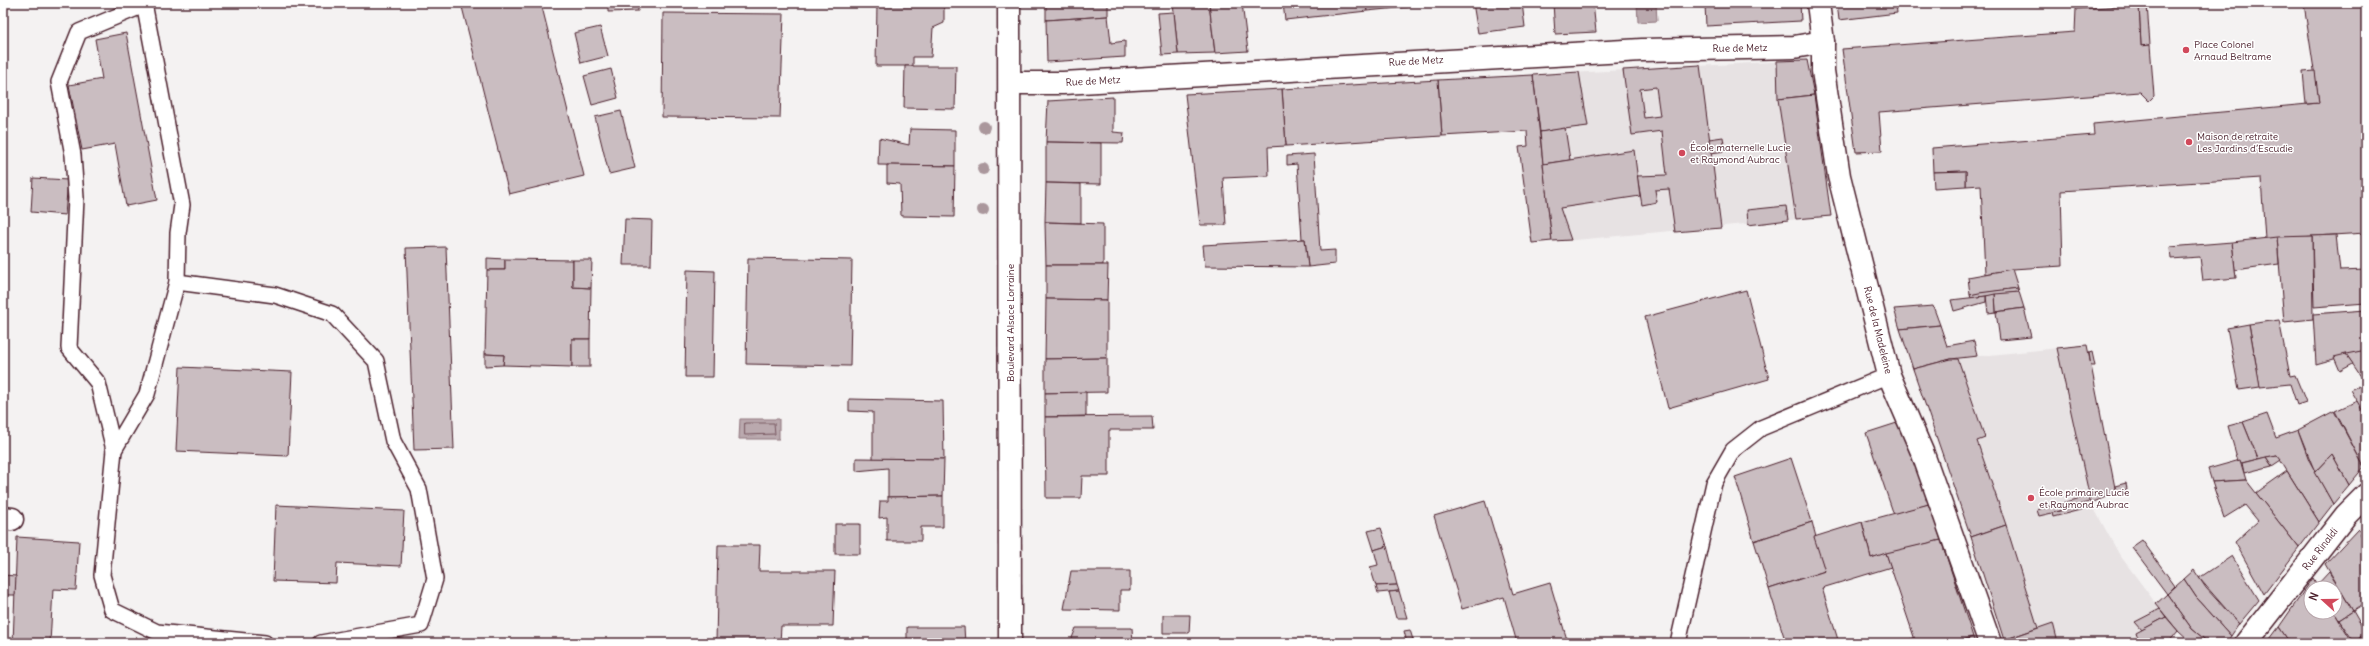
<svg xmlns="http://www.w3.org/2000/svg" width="2369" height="646" font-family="Delius,sans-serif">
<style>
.built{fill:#e7e2e3}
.water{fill:#baa9ae;stroke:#8d727a}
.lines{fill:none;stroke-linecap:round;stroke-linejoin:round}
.shore{stroke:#77565f;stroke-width:1}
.building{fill:#cabdc1;stroke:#4a1f2b;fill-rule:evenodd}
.service-casing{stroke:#4a1f2b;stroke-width:18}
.minor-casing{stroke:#4a1f2b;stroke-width:25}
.tertiary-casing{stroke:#4a1f2b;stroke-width:25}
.service{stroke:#fff;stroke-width:15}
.minor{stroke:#fff;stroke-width:22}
.tertiary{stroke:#fff;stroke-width:22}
.tree{fill:#aa979c}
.poi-dot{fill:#d1495b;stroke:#fff;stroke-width:1.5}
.labels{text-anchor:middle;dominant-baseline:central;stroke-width:3;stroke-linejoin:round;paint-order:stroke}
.poi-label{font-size:10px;fill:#4a1f2b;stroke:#fff;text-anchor:start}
.street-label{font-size:10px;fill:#4a1f2b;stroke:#fff}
</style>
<rect width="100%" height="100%" fill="#f4f2f2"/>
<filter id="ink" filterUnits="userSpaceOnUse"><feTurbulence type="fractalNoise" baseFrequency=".025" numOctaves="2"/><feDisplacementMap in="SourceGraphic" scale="8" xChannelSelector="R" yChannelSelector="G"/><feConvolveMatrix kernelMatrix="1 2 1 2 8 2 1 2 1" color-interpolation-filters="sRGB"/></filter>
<g filter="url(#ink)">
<g class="built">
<path d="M1807 60 1831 216 1554 242 1533 75Z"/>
<path d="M2087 345 2116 493 2091 503 2119 554 2166 617 2136 633 2146 643H2005L1971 537 1951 359Z"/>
</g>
<g class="water">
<path d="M1637 3H1656L1657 21 1638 22Z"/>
<path d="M740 419H779V439H739Z"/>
</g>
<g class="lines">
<path class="shore" d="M745 423H774L775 434 745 435Z"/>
</g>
<g class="building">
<path d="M461 3H541L584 176 509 194Z"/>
<path d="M608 3H638V11L608 12Z"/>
<path d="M940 3 944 9V23L933 28 931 57H913V66H876L877 4Z"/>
<path d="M1046 3H1108V16L1046 20Z"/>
<path d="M1173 3H1209L1215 53 1178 54Z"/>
<path d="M1209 3H1242L1248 51 1215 53Z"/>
<path d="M1283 3H1366L1367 11 1285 20Z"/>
<path d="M1366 3H1407L1408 7 1367 11Z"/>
<path d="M1473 3H1522L1525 27 1478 33Z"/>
<path d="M1553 3H1593L1596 32 1555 34Z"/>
<path d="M1800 3 1801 21 1706 26 1705 4Z"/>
<path d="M1837 3H1896L1897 13 1839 20Z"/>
<path d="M2288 3H2366V233L2265 239 2261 178 2061 191 2063 266 2012 269 1985 274 1981 185 1966 186V171L1933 172 1932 148 2094 135 2093 124 2319 103 2304 4Z"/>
<path d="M2147 4 2150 45 2141 46 2139 5Z"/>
<path d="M2139 5 2141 46 2150 45 2154 96 2149 101 2140 92 1879 112 1882 151 1856 152 1842 49 2075 32 2076 9Z"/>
<path d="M1174 12 1178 54 1162 55 1158 13Z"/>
<path d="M663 13 784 14 780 118 662 117Z"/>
<path d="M1108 16 1111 43 1125 41V57L1047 62 1046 20Z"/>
<path d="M600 27 608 56 581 63 574 33Z"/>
<path d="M126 33 157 200 126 206 115 144 82 150 69 85 102 79 95 39Z"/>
<path d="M1807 60 1814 95 1778 99 1777 61Z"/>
<path d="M1700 65 1721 228 1675 232 1669 189 1655 190 1657 202 1642 205 1637 176 1667 175 1662 131 1632 135 1623 70ZM1656 87 1660 116 1644 118 1640 89Z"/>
<path d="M905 66H956L955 109 904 108Z"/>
<path d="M611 69 618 98 592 105 584 76Z"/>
<path d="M2315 71 2319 103 2306 104 2303 72Z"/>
<path d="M1579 72 1588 126 1540 132 1533 75Z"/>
<path d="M1533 75 1552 241 1532 243 1519 147 1528 146 1527 131 1442 136 1438 80Z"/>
<path d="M1438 80 1442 136 1286 146 1282 89Z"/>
<path d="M1282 89 1286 146 1268 147 1269 176 1223 178 1226 225H1200L1185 94Z"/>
<path d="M1814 95 1831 216 1796 219 1778 99Z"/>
<path d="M1113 97V132L1124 133 1123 143 1046 142 1048 101Z"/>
<path d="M621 111 635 168 609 174 595 117Z"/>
<path d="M1565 128 1570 160 1543 164 1540 132Z"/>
<path d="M910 129 955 130V166L878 165 879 138 909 145Z"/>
<path d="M1723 137 1725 151 1711 153 1709 139Z"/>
<path d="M1046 142 1101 143V184L1046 183Z"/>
<path d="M1634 150 1640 196 1560 208 1571 240 1552 241 1543 164Z"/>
<path d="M1314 154 1320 251 1335 250V264L1308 267 1305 239H1302L1297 164 1287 165V156Z"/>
<path d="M887 165 955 166 954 217 901 216 900 184 887 183Z"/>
<path d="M1966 171V186L1934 188 1933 172Z"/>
<path d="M33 178 68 180 65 215 31 212Z"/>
<path d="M1046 183 1081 184V223L1045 222Z"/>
<path d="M1786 206 1788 220 1748 225 1747 210Z"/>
<path d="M625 219 652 220 651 265H623Z"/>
<path d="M1045 222 1103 224V265H1046Z"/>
<path d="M2336 235 2340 271 2366 270V303L2314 307 2312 236Z"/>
<path d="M2312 236 2313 319 2284 322 2277 237Z"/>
<path d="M2277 237 2279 264 2235 270 2232 242Z"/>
<path d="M1305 239 1308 267 1205 266 1203 245Z"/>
<path d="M2232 242 2236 278 2203 281 2200 257 2171 259 2170 247Z"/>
<path d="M446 247 454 449 414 450 406 248Z"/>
<path d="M487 258 505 259V270H487Z"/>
<path d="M748 258 852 260 850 366 746 364Z"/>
<path d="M505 259 573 260V287L591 288 590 339H572V367L503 365 504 355 485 354 487 270H505Z"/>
<path d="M573 260H592L591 288 573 287Z"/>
<path d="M1046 265H1108L1107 300 1046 299Z"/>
<path d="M2012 269 2018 288 1970 295 1968 277Z"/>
<path d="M687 270 715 271 713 377H685Z"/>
<path d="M2018 288 2019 292 1971 298 1970 295 1979 293Z"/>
<path d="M1746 290 1769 379 1668 408 1645 317Z"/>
<path d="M2019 292 2024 308 1996 312 1995 294Z"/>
<path d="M1995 294 1996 312 1988 313 1986 296Z"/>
<path d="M1986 296V302L1954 311 1951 300Z"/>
<path d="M1046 299 1107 300V358L1045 359Z"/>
<path d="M1933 306 1940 325 1900 329 1894 309Z"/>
<path d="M2024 308 2031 337 2000 340 1996 312Z"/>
<path d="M2366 310V350L2316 364 2313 314Z"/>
<path d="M2279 320 2290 376 2295 375 2306 402 2297 405 2290 384 2260 387 2249 324Z"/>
<path d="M2249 324 2260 387 2239 390 2227 328Z"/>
<path d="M1940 325 1947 346 1974 341 1977 356 1951 359 1913 369 1900 329Z"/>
<rect x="572" y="339" width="18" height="28"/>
<path d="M2087 345 2116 493 2091 503 2057 348Z"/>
<path d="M2366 350V384L2346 354Z"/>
<path d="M2092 352 2095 366H2091L2089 353Z"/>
<path d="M485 354 504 355 503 365 485 366Z"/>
<path d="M2346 354 2353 364 2340 371 2334 357Z"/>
<path d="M1107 358V392L1045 393V359Z"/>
<path d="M1951 359H1958L1985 438 1977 441 2006 525 1971 537 1913 369Z"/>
<path d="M180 367 292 372 288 456 176 451Z"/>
<path d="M2364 383 2366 384V417L2350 390Z"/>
<path d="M1086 392V416L1045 417V393Z"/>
<path d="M849 399 943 401 944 459H873V412L849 411Z"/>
<path d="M2357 401 2366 417 2364 467 2335 411Z"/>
<path d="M2334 411 2364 467 2349 485 2332 454 2315 472 2298 430Z"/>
<path d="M2267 414 2276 438 2298 430 2309 460 2333 504 2319 522 2277 455 2258 459 2243 422Z"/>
<path d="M1152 416 1153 430H1109V476H1082L1081 498H1046L1045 417Z"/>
<path d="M1900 422 1929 504 1894 515 1866 433Z"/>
<path d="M2243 422 2258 459 2242 463 2238 461 2228 426Z"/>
<path d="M2332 454 2349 485 2333 504 2315 472Z"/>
<path d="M2277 455 2281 460 2272 466 2266 457Z"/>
<path d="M2266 457 2272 466 2244 473 2242 463Z"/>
<path d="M856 458 944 459 943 496 888 497V468L856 471Z"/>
<path d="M1791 458 1812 522 1754 541 1735 477Z"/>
<path d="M2240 460 2246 480 2212 482 2208 469Z"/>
<path d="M2287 471 2319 522 2299 548 2256 493Z"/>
<path d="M2246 480 2299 548 2264 594 2235 542 2258 521 2245 505 2224 518 2212 482Z"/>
<path d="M2126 483 2127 489 2116 493 2115 486Z"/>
<path d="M943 496V527H921V541H887V517L879 518 880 501H888V497Z"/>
<path d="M2088 496 2089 502 2052 513 2039 516 2037 510Z"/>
<path d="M1485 501 1513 594 1550 583 1568 643H1517L1504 597 1462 609 1434 516Z"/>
<path d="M1929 504 1941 540 1871 558 1862 522Z"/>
<path d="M276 505 404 511 401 566 337 563 336 583 273 581Z"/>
<path d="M2083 505 2084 509 2053 517 2052 513Z"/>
<path d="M1812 522 1825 571 1769 589 1754 541Z"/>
<path d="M1862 522 1871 558 1886 553 1891 567 1822 588 1839 643H1786L1769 589 1825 571 1814 537Z"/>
<rect x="835" y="524" width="25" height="30"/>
<path d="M2006 525 2038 628 2004 640 1971 537Z"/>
<path d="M2366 526V545L2360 534Z"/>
<path d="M1381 528 1387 546 1374 550 1368 531Z"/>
<path d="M2358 529 2366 545V603L2353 611 2325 564Z"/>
<path d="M17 537 79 541 76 590 53 589 50 643H13Z"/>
<path d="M1941 540 1973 637 1953 643H1916L1886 553Z"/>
<path d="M2142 540 2175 586 2167 594 2132 547Z"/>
<path d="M718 545H760L759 571H835L833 626H781L780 643H716Z"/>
<path d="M1387 546 1397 585 1376 586 1370 567 1378 565 1374 550Z"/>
<path d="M2232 556 2259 600 2239 624 2199 578Z"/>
<path d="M2194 570 2206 588 2239 624 2231 636 2196 597 2184 579Z"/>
<path d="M1071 571H1130V590H1120V610L1064 609Z"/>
<path d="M2329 572 2353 611 2339 620 2334 612 2335 588H2319L2317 585Z"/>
<path d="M3 575 16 576 15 595H3Z"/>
<path d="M2313 578 2319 588H2311V612H2334L2353 643H2309L2306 638 2299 643H2290L2279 627Z"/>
<path d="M2184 579 2196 597 2231 636 2226 643H2209L2192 629 2167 594Z"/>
<path d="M1397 585 1399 591 1378 593 1376 586Z"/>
<path d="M1399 591 1407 618H1396L1389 592Z"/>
<path d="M2167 594 2192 629 2209 643H2191L2178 631 2156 604Z"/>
<path d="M2160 609 2166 617 2142 630 2135 622Z"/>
<path d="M2353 611 2365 632 2355 643 2339 620Z"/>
<path d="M1163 615H1190L1189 633H1163Z"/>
<path d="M2166 617 2178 631 2168 643H2146L2137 636 2136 633Z"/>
<path d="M2053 623 2058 643H2005L2004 640Z"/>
<path d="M907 627H964L965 643H874L907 642Z"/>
<path d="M2279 627 2290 643H2267Z"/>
<path d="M1076 628H1132L1133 643H1070Z"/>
<path d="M1410 630 1414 643H1407L1404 631Z"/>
<path d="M2365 632 2366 643H2355Z"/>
<path d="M1973 637 1975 643H1953Z"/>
<path d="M1914 638 1916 643H1900Z"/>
<path d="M2306 638 2309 643H2299Z"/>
</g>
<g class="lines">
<g class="service-casing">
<g id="service">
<path d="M144 3 182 205 178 233 177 282 147 394 114 450 102 575 112 610 157 632 265 643"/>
<path d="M177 282 275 295 332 314 376 361 393 441 419 489 435 579 421 625 321 643"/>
<path d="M114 450 98 383 69 348 76 198 73 155 59 82 79 32 144 5"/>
<path d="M1678 643 1714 483 1733 450 1761 428 1889 375"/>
</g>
</g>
<g class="minor-casing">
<g id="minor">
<path d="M1009 3 1010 643"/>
<path d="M1818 3 1823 42V71L1839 176 1889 375 1923 454 1990 643"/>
<path d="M1010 83H1063L1642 50 1794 47 1823 42"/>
<path d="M3 518 12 519"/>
</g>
</g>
<g class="tertiary-casing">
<path id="tertiary" d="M2246 643 2346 515 2366 495"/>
</g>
<use href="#service" class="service"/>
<use href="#minor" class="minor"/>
<use href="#tertiary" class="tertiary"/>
</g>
<g class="tree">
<circle cx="984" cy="127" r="6"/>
<circle cx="983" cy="169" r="6"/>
<circle cx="983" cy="210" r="6"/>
</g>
</g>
<g class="poi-dot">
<circle cx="2186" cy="50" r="4"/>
<circle cx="2189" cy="142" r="4"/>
<circle cx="1682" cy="153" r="4"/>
<circle cx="2031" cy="498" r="4"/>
</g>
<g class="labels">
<g class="poi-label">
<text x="2194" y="44">Place Colonel<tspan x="2194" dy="12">Arnaud Beltrame</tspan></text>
<text x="2197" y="136">Maison de retraite<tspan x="2197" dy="12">Les Jardins d’Escudie</tspan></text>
<text x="1690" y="147">École maternelle Lucie<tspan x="1690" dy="12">et Raymond Aubrac</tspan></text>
<text x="2039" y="492">École primaire Lucie<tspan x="2039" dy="12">et Raymond Aubrac</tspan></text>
</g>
<g class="street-label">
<text transform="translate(1740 48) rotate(-1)">Rue de Metz</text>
<text transform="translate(1416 61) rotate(-3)">Rue de Metz</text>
<text transform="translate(1093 81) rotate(-3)">Rue de Metz</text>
<text transform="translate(1010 323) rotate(-90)">Boulevard Alsace Lorraine</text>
<text transform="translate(1878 330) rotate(76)">Rue de la Madeleine</text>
<text transform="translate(2320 549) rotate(-52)">Rue Rinaldi</text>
</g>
</g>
<rect width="2369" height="646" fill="none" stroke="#fff" stroke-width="16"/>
<rect x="8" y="8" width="2353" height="630" fill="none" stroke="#4a1f2b" stroke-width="1.5" filter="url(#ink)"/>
<g transform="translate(2323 600) rotate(291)"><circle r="19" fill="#ffffff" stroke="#b7a5aa"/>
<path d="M0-3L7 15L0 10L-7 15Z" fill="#d1495b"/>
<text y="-6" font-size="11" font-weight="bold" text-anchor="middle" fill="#4a1f2b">N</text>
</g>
</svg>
